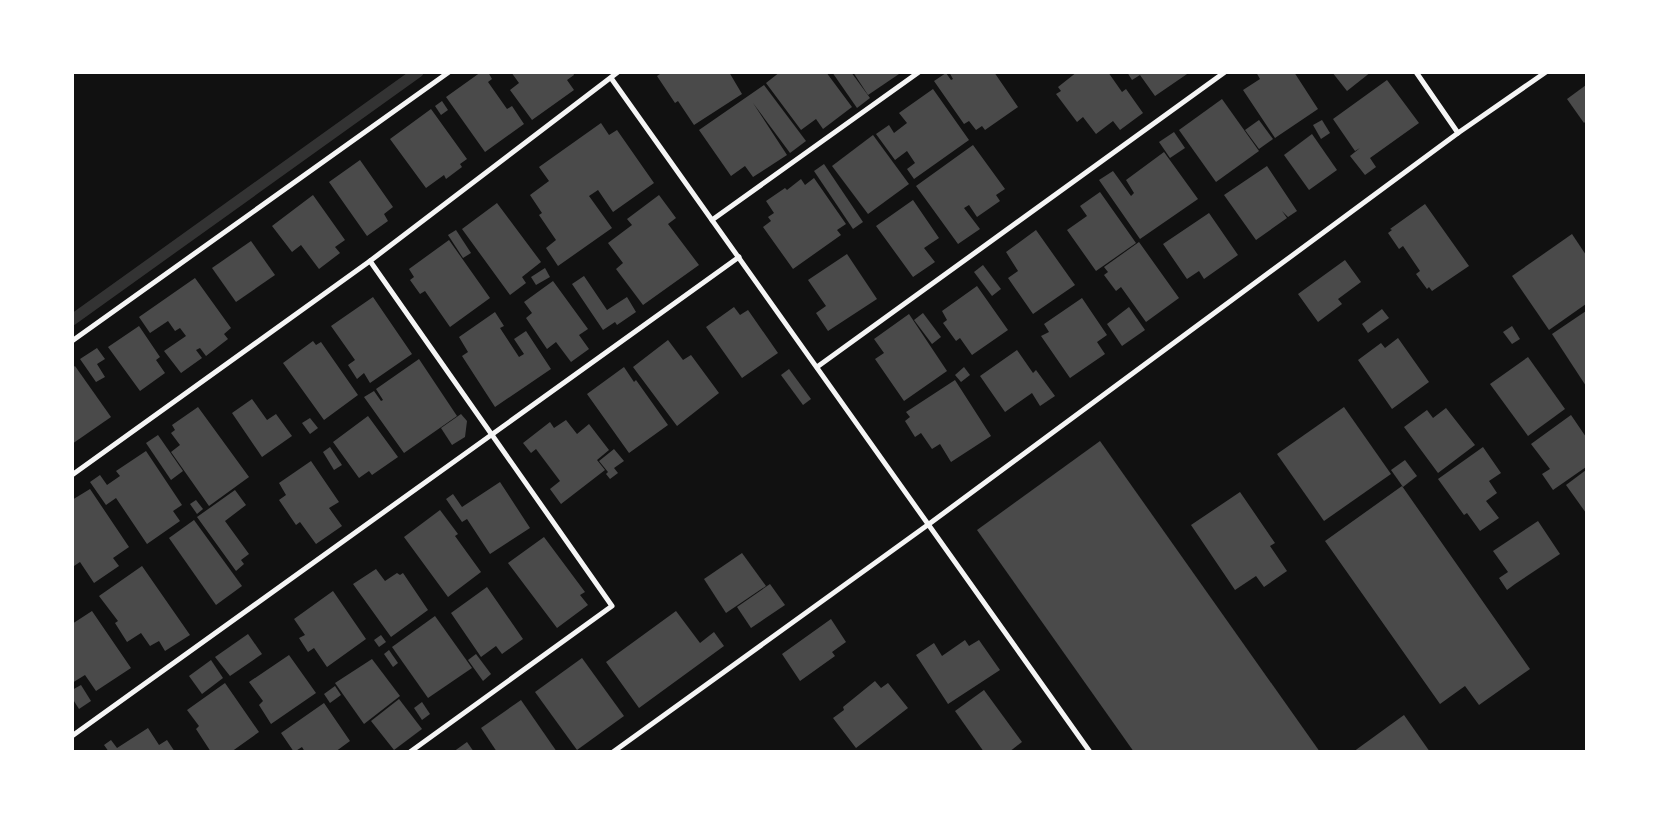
<svg xmlns="http://www.w3.org/2000/svg" width="1659" height="824" font-family="'Work Sans',sans-serif">
<style>
.lines{fill:none;stroke-linecap:round;stroke-linejoin:round}
.stream{stroke:#333;stroke-width:11}
.building{fill:#4a4a4a}
.minor{stroke:#f5f5f5;stroke-width:5}
</style>
<rect width="100%" height="100%" fill="#111"/>
<g class="lines">
<path class="stream" d="M72 320 418 72"/>
</g>
<g class="building">
<path d="M481 72H488L492 79 488 82 507 109 512 106 524 124 485 152 446 97Z"/>
<path d="M511 72H573L574 75 567 80 574 90 532 120 510 90 519 83Z"/>
<path d="M663 72H729L742 94 694 125 678 101 675 103 657 76Z"/>
<path d="M780 72H826L852 107 823 129 816 119 801 130 766 83Z"/>
<path d="M832 72H851L870 98 857 108Z"/>
<path d="M853 72H902L868 95Z"/>
<path d="M949 72H994L1018 107 985 130 982 126 976 130 969 121 964 124 934 81 946 73 951 80 953 79Z"/>
<path d="M1077 72H1108L1122 92 1126 89 1143 113 1120 130 1113 121 1096 134 1083 117 1077 122 1056 94 1061 91 1058 87Z"/>
<path d="M1127 72H1190L1155 96 1140 75 1132 80Z"/>
<path d="M1256 72H1294L1318 109 1275 138 1243 90 1260 79Z"/>
<path d="M1332 72H1371L1347 91Z"/>
<path d="M1387 80 1419 123 1370 158 1376 167 1365 175 1350 156 1360 148 1355 151 1333 119Z"/>
<path d="M764 85 806 141 790 153 753 103 787 155 753 177 745 166 731 176 699 130Z"/>
<path d="M1586 85V121L1584 123 1567 99Z"/>
<path d="M933 89 969 140 914 179 907 169 915 163 907 151 895 160 876 134 889 125 894 133 907 123 899 113Z"/>
<path d="M1222 99 1259 151 1216 182 1179 130Z"/>
<path d="M442 101 448 110 441 115 435 106Z"/>
<path d="M431 109 467 159 460 164 462 167 446 179 444 175 426 188 390 139Z"/>
<path d="M1259 120 1273 139 1259 149 1245 130Z"/>
<path d="M1322 120 1330 133 1321 139 1313 125Z"/>
<path d="M601 123 609 135 617 130 654 183 613 212 598 190 589 196 612 228 558 266 546 248 556 240 539 215 542 213 530 195 549 181 539 167Z"/>
<path d="M1174 132 1185 148 1170 158 1159 142Z"/>
<path d="M1312 134 1337 170 1309 190 1284 155Z"/>
<path d="M873 135 909 184 868 214 832 166Z"/>
<path d="M973 145 1005 189 996 195 1000 201 977 217 969 205 964 208 980 229 958 244 916 186Z"/>
<path d="M1164 152 1198 199 1140 239 1099 180 1113 171 1131 196 1134 193 1126 180Z"/>
<path d="M360 160 393 207 384 214 388 221 367 236 329 182Z"/>
<path d="M824 164 863 222 853 229 814 171Z"/>
<path d="M1267 166 1297 211 1288 217 1282 211 1287 218 1256 240 1224 195Z"/>
<path d="M814 178 846 224 837 230 841 235 793 269 763 227 771 221 768 217 774 213 766 201 785 188 787 190 801 179 805 185Z"/>
<path d="M1100 192 1136 243 1096 271 1067 230 1087 216 1080 206Z"/>
<path d="M313 195 345 240 335 247 340 253 319 269 301 245 292 252 272 226Z"/>
<path d="M659 195 676 218 668 224 699 265 643 305 616 269 623 263 608 243 632 225 627 219Z"/>
<path d="M913 200 939 238 924 248 935 262 913 277 876 226Z"/>
<path d="M497 203 541 262 522 277 526 283 510 295 462 229Z"/>
<path d="M1425 204 1469 266 1432 291 1429 287 1427 289 1416 274 1420 271 1403 246 1399 249 1388 233 1392 230 1390 229Z"/>
<path d="M1209 213 1238 255 1204 279 1199 271 1187 279 1163 244Z"/>
<path d="M456 230 471 253 463 258 448 235Z"/>
<path d="M1036 230 1075 285 1033 314 1008 278 1018 271 1006 252Z"/>
<path d="M1572 234 1586 255V304L1549 330 1512 276Z"/>
<path d="M449 240 490 298 450 327 425 291 420 294 410 280 414 277 409 269Z"/>
<path d="M251 241 275 275 236 302 212 268Z"/>
<path d="M1139 242 1179 298 1146 322 1121 287 1116 291 1104 275 1108 272 1104 267Z"/>
<path d="M847 254 877 299 828 331 816 313 826 306 808 280Z"/>
<path d="M1345 260 1361 282 1338 299 1342 304 1318 322 1298 294Z"/>
<path d="M983 265 1001 289 992 296 974 272Z"/>
<path d="M545 268 550 277 536 285 531 277Z"/>
<path d="M584 276 607 310 627 297 636 312 617 325 615 322 603 330 572 284Z"/>
<path d="M195 278 231 328 224 334 228 339 206 356 200 348 196 350 202 358 181 373 164 351 186 336 180 328 175 331 168 321 150 333 139 317Z"/>
<path d="M553 281 588 329 579 335 589 349 571 362 556 342 547 349 526 318 532 313 524 302Z"/>
<path d="M977 286 1008 330 972 355 960 338 956 341 943 323 947 320 942 311Z"/>
<path d="M373 297 412 354 370 383 364 373 357 379 348 365 355 360 331 326Z"/>
<path d="M1082 298 1107 335 1097 342 1105 354 1070 378 1041 336 1049 332 1044 324Z"/>
<path d="M734 307 740 315 748 310 778 353 742 378 706 327Z"/>
<path d="M1129 307 1145 330 1122 346 1107 324Z"/>
<path d="M1382 309 1389 318 1368 333 1362 324Z"/>
<path d="M1586 311V386L1552 334Z"/>
<path d="M495 312 504 326 500 328 519 357 524 354 514 339 526 331 551 369 495 407 462 356 468 352 459 337Z"/>
<path d="M923 313 941 337 932 344 914 320Z"/>
<path d="M909 314 947 371 904 401 875 359 884 353 874 339Z"/>
<path d="M139 326 160 357 156 360 165 373 140 391 108 347Z"/>
<path d="M1512 326 1520 339 1512 344 1503 332Z"/>
<path d="M1398 338 1429 382 1392 409 1358 360 1381 343 1385 348Z"/>
<path d="M668 340 683 360 691 355 719 393 677 426 633 367Z"/>
<path d="M313 341 316 345 321 342 358 395 324 420 283 363Z"/>
<path d="M97 348 105 359 97 364 105 377 96 382 80 359Z"/>
<path d="M1017 350 1033 373 1036 370 1055 396 1040 406 1032 393 1005 412 980 376Z"/>
<path d="M1528 357 1565 409 1528 436 1490 384Z"/>
<path d="M419 359 457 416 404 453 364 397 374 391 381 401 383 400 376 389Z"/>
<path d="M75 366 111 417 72 444V368Z"/>
<path d="M624 367 634 382 636 380 668 425 629 453 587 394Z"/>
<path d="M964 367 970 375 961 382 955 375Z"/>
<path d="M789 369 811 399 803 405 781 375Z"/>
<path d="M955 380 991 436 951 462 940 444 932 449 921 433 915 437 905 421 910 417 906 412Z"/>
<path d="M252 399 267 420 276 414 292 436 262 457 232 413Z"/>
<path d="M198 407 249 477 209 506 171 452 180 445 171 433 175 430 172 425Z"/>
<path d="M1344 407 1391 474 1324 521 1277 454Z"/>
<path d="M1446 408 1475 445 1438 473 1404 427 1427 410 1433 418Z"/>
<path d="M461 414 467 421 465 437 452 445 441 428Z"/>
<path d="M1571 415 1586 437V467L1553 490 1542 474 1550 469 1531 444Z"/>
<path d="M368 416 398 457 372 475 369 471 359 478 333 442Z"/>
<path d="M310 418 318 428 310 434 302 423Z"/>
<path d="M566 420 577 434 589 424 609 450 597 460 605 470 561 504 550 489 560 481 536 449 531 453 523 443 550 422 554 428Z"/>
<path d="M158 435 183 471 171 480 146 443Z"/>
<path d="M1100 441 1320 752H1134L977 530Z"/>
<path d="M330 447 342 465 334 470 323 452Z"/>
<path d="M1483 447 1501 473 1489 481 1497 493 1486 501 1499 518 1480 531 1467 513 1464 515 1438 479Z"/>
<path d="M614 449 624 461 614 468 618 473 610 479 606 474 608 472 599 461Z"/>
<path d="M146 451 182 505 173 511 180 521 147 544 116 498 106 505 90 482 100 475 107 485 120 476 116 471Z"/>
<path d="M1405 460 1417 476 1403 487 1391 470Z"/>
<path d="M311 461 339 502 329 508 342 526 316 544 300 522 296 525 279 500 286 495 279 483Z"/>
<path d="M1586 470V513L1566 485Z"/>
<path d="M500 482 530 528 490 554 467 519 462 522 446 499 453 494 462 507Z"/>
<path d="M1402 486 1530 669 1479 705 1465 686 1440 704 1325 541Z"/>
<path d="M90 489 129 547 113 558 119 566 94 583 80 562 74 566 72 564V500Z"/>
<path d="M235 490 246 505 225 521 249 554 241 560 244 564 236 571 197 517Z"/>
<path d="M1240 492 1275 543 1270 546 1287 571 1264 587 1256 576 1235 590 1191 525Z"/>
<path d="M196 500 203 509 197 514 190 504Z"/>
<path d="M440 510 458 534 455 536 481 572 448 597 404 537Z"/>
<path d="M194 520 242 586 216 605 169 538Z"/>
<path d="M1538 521 1560 554 1515 584 1511 579 1515 584 1507 590 1499 578 1508 572 1493 551Z"/>
<path d="M544 537 585 592 580 595 588 605 557 628 508 563Z"/>
<path d="M742 553 766 586 726 613 704 579Z"/>
<path d="M142 566 190 635 165 651 159 641 150 646 141 633 127 642 115 623 118 621 99 596Z"/>
<path d="M376 569 385 581 397 573 400 575 403 573 428 610 391 637 353 584Z"/>
<path d="M770 584 785 605 751 628 737 607Z"/>
<path d="M487 587 523 639 502 654 496 646 481 657 451 613Z"/>
<path d="M333 591 366 639 327 667 314 648 308 652 299 638 305 635 294 619Z"/>
<path d="M92 611 131 668 96 691 85 675 72 683V624Z"/>
<path d="M676 611 700 643 714 632 724 646 639 708 606 662Z"/>
<path d="M435 616 472 668 428 698 392 647Z"/>
<path d="M831 619 846 642 832 652 835 656 800 681 782 654Z"/>
<path d="M248 634 262 654 230 676 215 657Z"/>
<path d="M381 635 386 642 379 647 374 640Z"/>
<path d="M965 640 969 646 979 640 1000 670 948 704 916 655 934 643 942 656Z"/>
<path d="M389 650 398 663 393 667 384 654Z"/>
<path d="M476 654 491 674 483 681 468 660Z"/>
<path d="M289 655 316 693 271 724 259 705 263 701 249 682Z"/>
<path d="M582 658 624 716 577 750 535 692Z"/>
<path d="M372 659 400 696 364 724 335 683Z"/>
<path d="M211 660 223 678 202 694 189 676Z"/>
<path d="M875 681 881 688 888 683 908 708 856 748 833 718 844 710 843 707Z"/>
<path d="M225 683 259 732 231 752H211L196 729 199 726 187 710Z"/>
<path d="M81 685 91 701 79 709 72 698V690Z"/>
<path d="M335 686 341 695 330 703 324 694Z"/>
<path d="M984 690 1022 742 1009 752H984L955 711Z"/>
<path d="M399 699 422 729 394 750 371 721Z"/>
<path d="M521 700 557 752H497L481 728Z"/>
<path d="M422 702 430 714 422 720 414 708Z"/>
<path d="M324 703 350 741 335 752H305L302 747 294 752 281 733Z"/>
<path d="M1404 715 1430 752H1353Z"/>
<path d="M148 728 159 745 167 740 175 752H109L104 745 111 740 117 748Z"/>
<path d="M467 742 474 752H453Z"/>
</g>
<g class="lines">
<g class="minor">
<path d="M1416 72 1458 133"/>
<path d="M611 78 1090 752"/>
<path d="M712 220 919 72"/>
<path d="M370 261 612 606 410 752"/>
<path d="M72 341 449 72"/>
<path d="M817 367 1225 72"/>
<path d="M72 475 370 261 618 72"/>
<path d="M72 736 739 257"/>
<path d="M613 752 929 524 1458 133 1546 72"/>
</g>
</g>
<rect width="1659" height="824" fill="none" stroke="#ffffff" stroke-width="148"/>
</svg>
